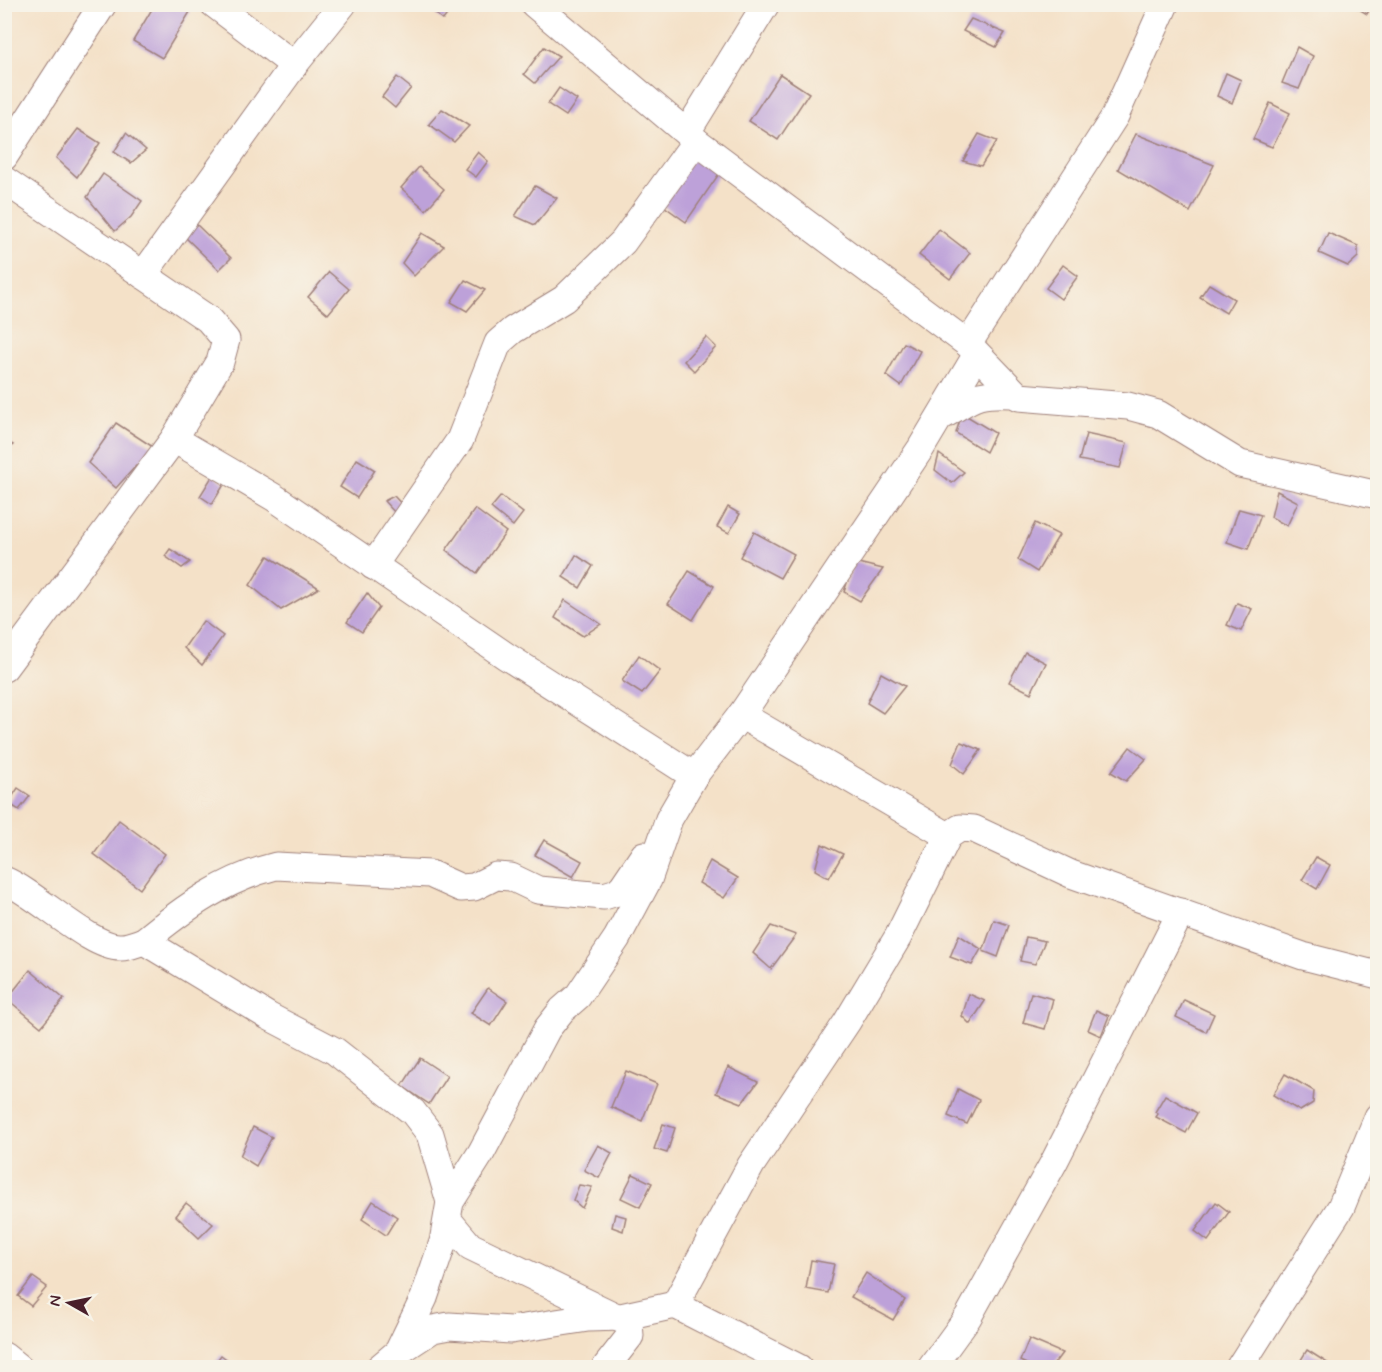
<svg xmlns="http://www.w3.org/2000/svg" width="1382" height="1372" font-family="Mynerve,sans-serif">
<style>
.building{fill:#bda1d9}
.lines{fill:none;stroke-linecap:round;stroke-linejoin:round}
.street-casing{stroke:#9f807a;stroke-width:29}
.street{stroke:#fff;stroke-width:27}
</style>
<rect width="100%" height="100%" fill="#f7f3e8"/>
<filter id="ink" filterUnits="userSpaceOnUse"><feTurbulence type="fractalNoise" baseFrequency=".0167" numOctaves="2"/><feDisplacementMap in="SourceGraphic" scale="12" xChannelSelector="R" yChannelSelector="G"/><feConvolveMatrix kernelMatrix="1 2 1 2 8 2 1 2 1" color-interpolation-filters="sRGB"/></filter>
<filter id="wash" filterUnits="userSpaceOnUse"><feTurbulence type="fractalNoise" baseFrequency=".008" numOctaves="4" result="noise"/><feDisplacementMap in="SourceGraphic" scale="24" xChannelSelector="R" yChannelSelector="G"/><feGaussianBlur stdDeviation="1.35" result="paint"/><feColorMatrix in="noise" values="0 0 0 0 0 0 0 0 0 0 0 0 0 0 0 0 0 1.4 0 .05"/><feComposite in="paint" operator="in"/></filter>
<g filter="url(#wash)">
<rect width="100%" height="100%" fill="#f4e1c8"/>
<g id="blocks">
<g class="building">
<path d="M155 4H178L190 12 162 58 133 41Z"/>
<path d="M435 4H455L443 20 431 10Z"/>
<path d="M1359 4H1373L1367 14 1357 8Z"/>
<path d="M971 19 1005 33 996 47 963 31Z"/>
<path d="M544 47 559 56 535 83 524 74Z"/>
<path d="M1297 47 1313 56 1299 89 1282 83Z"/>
<path d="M1226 73 1241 80 1232 103 1217 96Z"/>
<path d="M780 74 809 93 778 140 749 121Z"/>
<path d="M397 77 411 88 395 108 382 97Z"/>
<path d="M559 88 577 100 566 116 548 104Z"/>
<path d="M1270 103 1290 113 1272 147 1253 139Z"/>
<path d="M442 109 469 126 454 142 429 124Z"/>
<path d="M78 129 100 143 77 177 56 158Z"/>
<path d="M126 133 146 150 131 163 114 152Z"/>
<path d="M979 134 997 141 981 166 963 161Z"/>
<path d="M1136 134 1214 165 1190 212 1118 169Z"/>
<path d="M478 152 488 161 476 177 465 169Z"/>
<path d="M696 154 721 171 686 222 661 204Z"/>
<path d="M419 167 444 189 426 210 401 188Z"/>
<path d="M103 174 142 201 131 217 115 231 87 197Z"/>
<path d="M535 186 557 198 535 225 515 216Z"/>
<path d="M196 224 231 258 219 270 184 236Z"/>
<path d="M939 229 970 253 950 279 919 255Z"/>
<path d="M422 233 444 246 414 276 402 263Z"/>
<path d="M1328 233 1358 246V257L1348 266 1319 253Z"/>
<path d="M1063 265 1078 276 1061 299 1046 288Z"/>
<path d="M329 272 349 289 328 314 308 297Z"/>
<path d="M465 280 485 290 467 311 451 302Z"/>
<path d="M1209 284 1234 299 1226 313 1200 297Z"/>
<path d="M706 337 716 347 694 371 684 361Z"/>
<path d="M904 343 920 351 901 386 886 375Z"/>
<path d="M962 413 995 433 986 452 956 433Z"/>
<path d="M116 423 153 447 116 488 88 463Z"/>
<path d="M1086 434 1127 443 1120 468 1079 460Z"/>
<path d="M4 440 13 445 4 453Z"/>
<path d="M939 454 964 472 952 483 935 470Z"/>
<path d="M357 459 375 470 357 498 340 487Z"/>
<path d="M213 475 225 483 212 504 200 496Z"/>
<path d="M1277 491 1298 502 1287 526 1271 517Z"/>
<path d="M394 496 405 508 397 515 384 501Z"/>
<path d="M501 496 523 513 513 526 491 508Z"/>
<path d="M728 507 740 514 729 533 717 527Z"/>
<path d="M475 509 506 532 477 573 446 550Z"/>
<path d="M1239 509 1261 515 1248 549 1227 542Z"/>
<path d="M1035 523 1059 535 1037 572 1018 560Z"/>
<path d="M754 532 794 554 780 578 740 557Z"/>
<path d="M170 549 190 562 182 568 165 556Z"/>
<path d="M576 555 593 566 580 588 563 577Z"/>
<path d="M268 556 319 588 281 610 250 585Z"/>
<path d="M854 562 883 569 860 601 844 592Z"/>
<path d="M689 571 714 586 693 620 668 604Z"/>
<path d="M367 593 379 608 362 632 347 622Z"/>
<path d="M565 600 601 624 583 636 555 618Z"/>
<path d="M1237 603 1252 609 1241 631 1227 625Z"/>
<path d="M203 621 223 636 202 665 184 648Z"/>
<path d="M1025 652 1046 663 1031 693 1009 682Z"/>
<path d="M639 655 660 671 642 694 622 681Z"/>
<path d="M881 673 905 686 883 713 867 703Z"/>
<path d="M961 742 981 750 964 774 952 764Z"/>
<path d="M1130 747 1146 759 1126 781 1111 772Z"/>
<path d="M18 788 30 796 19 810 8 803Z"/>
<path d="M119 820 165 854 140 889 94 854Z"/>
<path d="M544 840 582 861 573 877 535 855Z"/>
<path d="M822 844 843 854 829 878 815 870Z"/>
<path d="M1316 857 1330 865 1317 889 1302 880Z"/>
<path d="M710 861 738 878 724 898 699 883Z"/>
<path d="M994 920 1009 925 998 957 983 951Z"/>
<path d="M771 926 796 935 771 969 753 953Z"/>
<path d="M959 935 981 949 972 965 950 957Z"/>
<path d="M1026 937 1045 941 1035 964 1020 961Z"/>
<path d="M30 970 64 999 41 1027 7 999Z"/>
<path d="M488 988 507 1001 491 1026 471 1013Z"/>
<path d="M1031 993 1053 999 1045 1029 1023 1023Z"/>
<path d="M969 994 985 1001 970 1024 962 1016Z"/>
<path d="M1184 1000 1214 1014 1206 1032 1176 1017Z"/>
<path d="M1096 1010 1109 1016 1101 1036 1088 1030Z"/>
<path d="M420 1058 447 1076 429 1104 402 1086Z"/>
<path d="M728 1067 758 1082 742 1103 716 1093Z"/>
<path d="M626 1071 657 1084 642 1121 611 1107Z"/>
<path d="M1285 1074 1314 1091 1313 1103 1300 1111 1273 1095Z"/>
<path d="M958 1089 979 1100 967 1124 948 1116Z"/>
<path d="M1165 1095 1197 1113 1186 1133 1156 1117 1158 1114 1155 1112Z"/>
<path d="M663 1124 675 1128 667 1153 654 1149Z"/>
<path d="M253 1127 272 1137 256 1166 240 1156Z"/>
<path d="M598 1145 612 1153 599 1178 584 1170Z"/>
<path d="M633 1174 652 1183 640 1207 621 1198Z"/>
<path d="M579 1185 592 1187 582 1208 573 1200Z"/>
<path d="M373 1201 397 1217 386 1235 362 1219Z"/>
<path d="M1216 1202 1229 1212 1208 1241 1195 1231Z"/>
<path d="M186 1203 213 1224 199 1238 176 1216Z"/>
<path d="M615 1214 626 1217 623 1231 612 1227Z"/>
<path d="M811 1260 834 1264 828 1293 806 1289Z"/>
<path d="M866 1273 905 1300 893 1320 851 1297Z"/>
<path d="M33 1277 47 1287 31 1306 18 1296Z"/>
<path d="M1029 1339 1062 1353 1051 1368H1035L1020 1361Z"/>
<path d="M1307 1350 1329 1364 1327 1368H1296Z"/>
<path d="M221 1355 233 1364 230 1368H211Z"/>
</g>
</g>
</g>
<g filter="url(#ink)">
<use href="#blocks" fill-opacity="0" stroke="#9f807a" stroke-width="1.5"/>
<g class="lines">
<g class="street-casing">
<g id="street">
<path d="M214 4 294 65"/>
<path d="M534 4 696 141 968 344 1019 397 1128 406 1158 414 1240 464 1378 495"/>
<path d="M687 132 766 4"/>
<path d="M4 157 103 4"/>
<path d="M4 180 208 319 226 340 220 362 174 439 4 668"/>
<path d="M143 275 294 65 343 4"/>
<path d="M968 344 1115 116 1165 4"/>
<path d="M942 416C972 399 974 392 1012 394"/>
<path d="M174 439 275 498 506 656 694 776"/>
<path d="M373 566 460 440 498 343 513 330 564 299 623 242 696 141"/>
<path d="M741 715 948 836 960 828 974 829 1071 874 1303 956 1378 975"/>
<path d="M4 880C36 893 92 949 121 947 129 947 137 943 144 941L268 1016 335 1051 413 1112 430 1134 450 1202"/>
<path d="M144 941C184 908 224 879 276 866L430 874 461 888 474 887 496 876 511 877 538 890 604 896 617 892 623 886 644 855"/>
<path d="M448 1220 470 1246 629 1323 630 1336 605 1368"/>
<path d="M675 1305 751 1165 847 1022 898 937 948 836"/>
<path d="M398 1352 433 1329 449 1326 511 1330 588 1318 621 1317 675 1305 799 1368"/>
<path d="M4 1356 19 1368"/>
<path d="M379 1368 398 1352 424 1298 443 1242 450 1202 481 1153 547 1029 562 1010 578 996 617 938 648 880 669 819 694 776 741 715 921 448 976 356"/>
<path d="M931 1368 968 1317 1054 1162 1181 912"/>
<path d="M1239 1368 1341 1207 1378 1117"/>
</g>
</g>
<use href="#street" class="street"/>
</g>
</g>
<rect width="1382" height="1372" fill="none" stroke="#f7f3e8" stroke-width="24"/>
<g transform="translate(69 1303) rotate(279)" stroke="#f7f3e8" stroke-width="4.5" paint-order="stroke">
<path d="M0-4.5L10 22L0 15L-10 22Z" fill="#4a1f2b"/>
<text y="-9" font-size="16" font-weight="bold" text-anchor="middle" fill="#4a1f2b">N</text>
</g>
</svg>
